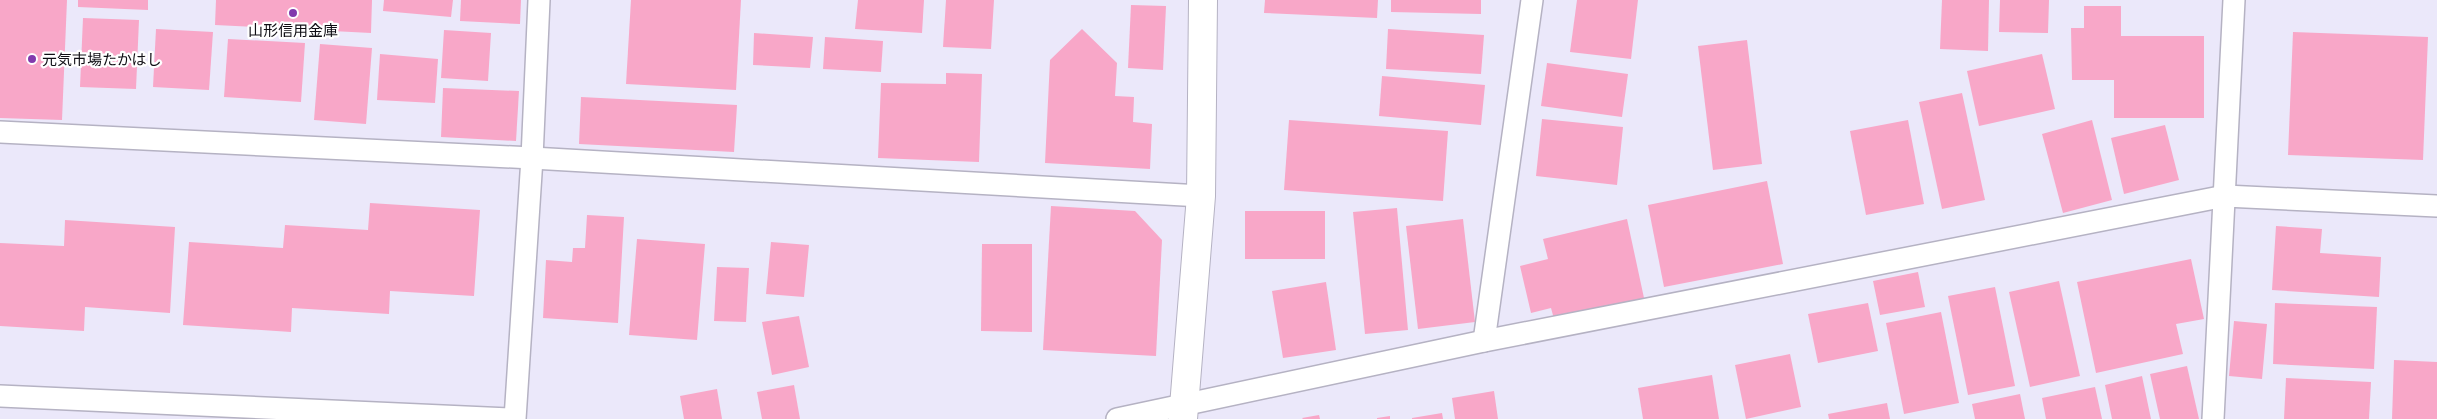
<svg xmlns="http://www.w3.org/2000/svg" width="2437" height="419" font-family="'IBM Plex Serif','Noto Sans JP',serif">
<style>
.building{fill:#f8a7c8}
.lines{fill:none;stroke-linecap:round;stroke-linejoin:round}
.lane-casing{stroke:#b5b2c3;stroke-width:24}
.street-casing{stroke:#b5b2c3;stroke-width:30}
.lane{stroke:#fff;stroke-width:21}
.street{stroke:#fff;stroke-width:28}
.poi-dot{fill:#823aad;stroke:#fff;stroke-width:2}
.labels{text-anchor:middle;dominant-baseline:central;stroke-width:4.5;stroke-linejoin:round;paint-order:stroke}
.poi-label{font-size:15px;fill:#0f0e14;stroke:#fff}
</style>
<rect width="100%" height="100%" fill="#ebe8fa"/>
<g class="building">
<path d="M0 0H67L62 120 0 118Z"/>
<path d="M78 0H148V10L78 7Z"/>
<path d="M216 0H372L371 33 215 25Z"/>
<path d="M384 0H453L451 17 383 11Z"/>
<path d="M461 0H521L520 24 460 21Z"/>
<path d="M631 0H741L736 90 626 84Z"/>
<path d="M858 0H924L922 33 855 29Z"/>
<path d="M946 0H994L991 49 943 47Z"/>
<path d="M1265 0H1378L1377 18 1264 13Z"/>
<path d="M1391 0H1481V14L1391 12Z"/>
<path d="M1577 0H1638L1631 59 1570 52Z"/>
<path d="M1942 0H1989L1988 51 1940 49Z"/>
<path d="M2000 0H2049L2048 33 1999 32Z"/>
<path d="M1131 5 1166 6 1163 70 1128 68Z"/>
<path d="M2084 6H2121V36H2204V118H2114V80H2072L2071 28H2084Z"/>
<path d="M83 18 139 20 136 89 80 87Z"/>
<path d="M156 29 213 32 209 90 153 87Z"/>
<path d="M1082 29 1117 63 1115 96 1134 97 1133 122 1152 124 1150 169 1045 163 1050 60Z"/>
<path d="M1388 29 1484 35 1481 74 1386 69Z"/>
<path d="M444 30 491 33 488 81 441 78Z"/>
<path d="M2293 32 2428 37 2423 160 2288 155Z"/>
<path d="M754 33 813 37 810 68 753 65Z"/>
<path d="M825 37 883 41 881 72 823 69Z"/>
<path d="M228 39 305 43 301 102 224 97Z"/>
<path d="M1747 40 1762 164 1713 170 1698 46Z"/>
<path d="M320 44 372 48 366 124 314 120Z"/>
<path d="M380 54 438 59 435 103 377 100Z"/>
<path d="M2042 54 2055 109 1979 126 1967 71Z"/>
<path d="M1547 63 1628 74 1622 117 1541 106Z"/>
<path d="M946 73 982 74 979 162 878 158 881 83 946 84Z"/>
<path d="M1382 76 1485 85 1481 125 1379 116Z"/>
<path d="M443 88 519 91 516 141 441 137Z"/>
<path d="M1962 93 1985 200 1942 209 1919 102Z"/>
<path d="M581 97 737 105 734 152 579 144Z"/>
<path d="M1542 119 1623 127 1617 185 1536 176Z"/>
<path d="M1289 120 1448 131 1443 201 1284 190Z"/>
<path d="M1908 120 1924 204 1866 215 1850 131Z"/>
<path d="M2092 120 2112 200 2063 213 2042 134Z"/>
<path d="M2165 125 2179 180 2124 194 2111 138Z"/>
<path d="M1767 181 1783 264 1664 287 1648 205Z"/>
<path d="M370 203 480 210 474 296 390 291 389 314 292 308 291 332 183 325 189 242 283 248 285 225 368 230Z"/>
<path d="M1051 206 1135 211 1162 240 1156 356 1043 350Z"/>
<path d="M1397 208 1408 330 1365 334 1353 212Z"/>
<rect x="1245" y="211" width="80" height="48"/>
<path d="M587 215 624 217 618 323 543 318 546 260 572 262 573 248H585Z"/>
<path d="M1463 219 1475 322 1418 329 1406 226Z"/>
<path d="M1627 219 1644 298 1554 319 1551 308 1531 313 1520 266 1548 259 1543 239Z"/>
<path d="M65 220 175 227 170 313 85 307 84 331 0 326V243L64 246Z"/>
<path d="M2276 226 2322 229 2320 253 2381 257 2379 297 2272 290Z"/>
<path d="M637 239 705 244 697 340 629 335Z"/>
<path d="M771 242 809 245 804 297 766 294Z"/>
<path d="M982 244H1032V332L981 331Z"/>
<path d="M2191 259 2204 319 2176 324 2183 354 2096 373 2077 282Z"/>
<path d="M717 267 749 268 746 322 714 321Z"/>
<path d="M1918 272 1925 307 1880 315 1873 281Z"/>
<path d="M2059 281 2080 376 2030 387 2009 292Z"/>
<path d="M1326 282 1336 350 1283 358 1272 291Z"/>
<path d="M1995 287 2015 386 1968 395 1948 296Z"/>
<path d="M1868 303 1878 351 1818 363 1808 314Z"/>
<path d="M2275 303 2377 307 2374 369 2273 364Z"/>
<path d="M1941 312 1959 403 1904 414 1886 323Z"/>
<path d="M799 316 809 367 772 375 762 322Z"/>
<path d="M2234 321 2267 324 2262 379 2229 376Z"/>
<path d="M1790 354 1801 407 1746 419 1735 365Z"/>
<path d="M2394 360 2437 362V419H2392Z"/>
<path d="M2187 366 2199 419H2160L2150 374Z"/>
<path d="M1712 375 1719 419H1643L1638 388Z"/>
<path d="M2142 376 2151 419H2112L2105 385Z"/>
<path d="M2286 378 2371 382 2369 419H2284Z"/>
<path d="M794 385 800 419H762L757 392Z"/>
<path d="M2095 387 2102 419H2046L2042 398Z"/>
<path d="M717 389 722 419H684L680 396Z"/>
<path d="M1494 391 1498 419H1455L1452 398Z"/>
<path d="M2020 394 2025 419H1975L1972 404Z"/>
<path d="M1887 403 1890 419H1829L1828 414Z"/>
<path d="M1442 413 1443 419H1412V418Z"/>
<path d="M1319 415 1320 419H1303L1302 418Z"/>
<path d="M1390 416V419H1377V418Z"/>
</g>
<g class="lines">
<g class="lane-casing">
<g id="lane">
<path d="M0 132 532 158 1201 196"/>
<path d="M1484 341 1532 0"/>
<path d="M0 396 510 419"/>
<path d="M515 419 532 158 539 0"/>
<path d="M1117 419 1484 341 2225 196 2437 206"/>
<path d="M2213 419 2234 0"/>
</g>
</g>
<g class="street-casing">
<path id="street" d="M1183 419 1201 196 1203 0"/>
</g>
<use href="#lane" class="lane"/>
<use href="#street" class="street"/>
</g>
<g class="poi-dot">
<circle cx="293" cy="13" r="5"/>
<circle cx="32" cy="59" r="5"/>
</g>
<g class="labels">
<g class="poi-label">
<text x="293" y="30">山形信用金庫</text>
<text x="42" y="59" text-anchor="start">元気市場たかはし</text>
</g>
</g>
</svg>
